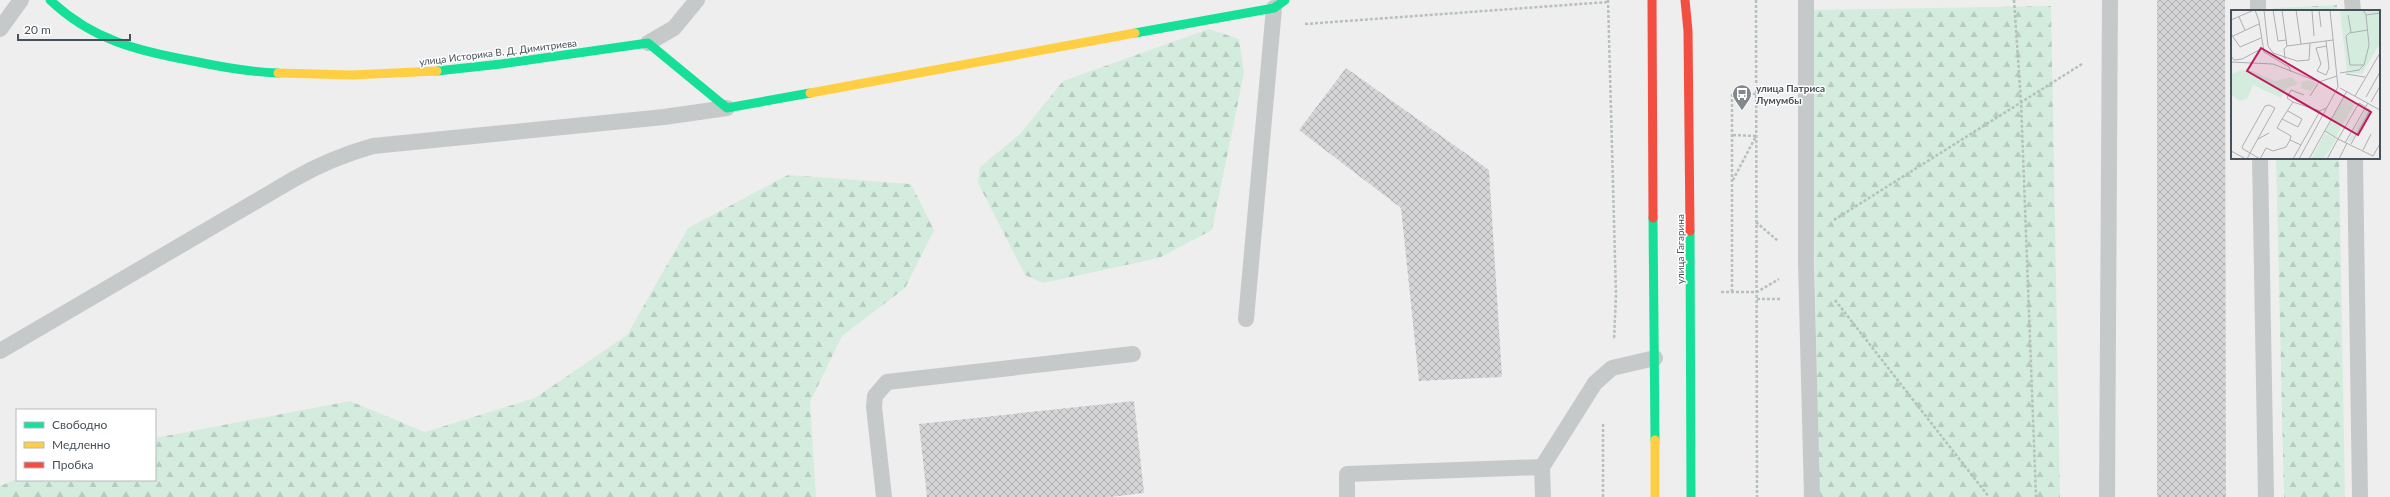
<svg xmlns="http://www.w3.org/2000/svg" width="2390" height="497" font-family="Lato,sans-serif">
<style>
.forest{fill:url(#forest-firs)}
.building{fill:url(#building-cross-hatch)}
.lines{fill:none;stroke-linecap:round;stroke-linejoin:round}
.path{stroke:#b6c0bd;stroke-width:2.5;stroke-dasharray:3 2;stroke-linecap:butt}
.lane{stroke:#c6c9ca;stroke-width:16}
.fast{stroke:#16e098;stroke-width:9}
.slow{stroke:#ffcf43;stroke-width:9}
.jam{stroke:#f24e42;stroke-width:9}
.labels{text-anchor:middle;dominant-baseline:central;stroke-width:3;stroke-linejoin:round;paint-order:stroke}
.street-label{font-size:10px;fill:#475159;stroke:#fff}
.poi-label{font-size:10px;font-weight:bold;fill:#475159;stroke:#fff;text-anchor:start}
.inset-road{fill:none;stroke:#acafb2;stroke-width:1}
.view{fill:#c2185b;fill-opacity:0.15;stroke:#c2185b;stroke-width:2}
.inset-edge{fill:none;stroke:#475159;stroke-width:2}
</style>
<defs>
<pattern id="forest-firs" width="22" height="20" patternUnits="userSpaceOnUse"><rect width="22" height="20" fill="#d4ecdd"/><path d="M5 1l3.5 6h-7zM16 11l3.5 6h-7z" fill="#b7ccc0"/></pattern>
<pattern id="building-cross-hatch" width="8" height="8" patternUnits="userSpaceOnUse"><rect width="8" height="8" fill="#d5d5d7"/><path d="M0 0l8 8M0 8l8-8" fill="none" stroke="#afafb1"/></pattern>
</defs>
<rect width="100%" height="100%" fill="#efeeee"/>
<g class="forest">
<path d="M2337 5V11H2273V8Z"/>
<path d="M2051 6 2060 497H1819L1810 10Z"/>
<path d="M1209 29 1239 39 1244 73 1212 230 1159 258 1043 283 1025 275 978 183 980 167 1020 134 1063 81Z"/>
<path d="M2276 158H2339L2345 497H2284Z"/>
<path d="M788 175 911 184 934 230 905 288 842 336 810 402 816 497H0V486L17 479 155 480V438L350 401 425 432 535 398 627 335 688 228Z"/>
</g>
<g class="building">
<path d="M2157 0H2225L2226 497H2157Z"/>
<path d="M1346 68 1489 170 1502 377 1419 381 1401 208 1299 130Z"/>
<path d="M1134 401 1144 493 1110 497H927L919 424Z"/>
</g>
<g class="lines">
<g class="path">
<path d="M1608 0 1616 295 1614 340"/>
<path d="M1756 0 1757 497"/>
<path d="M2014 0 2021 102 2036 497"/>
<path d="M1305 24 1608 2"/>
<path d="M1733 135 1756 136 1733 180"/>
<path d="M1834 220 2082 64"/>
<path d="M1756 222 1778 241"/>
<path d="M1721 292H1757L1779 279"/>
<path d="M1732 292V93L1756 94"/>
<path d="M1757 299H1780"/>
<path d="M1835 300 1989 497"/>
<path d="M1603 497V424"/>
</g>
<g class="lane">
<path d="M1806 0V263L1812 497"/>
<path d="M2258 0V11"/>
<path d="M2352 0 2353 11"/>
<path d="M0 29 21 0"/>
<path d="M648 43 674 28 697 0"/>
<path d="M2260 158 2266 497"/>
<path d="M2355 158 2360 497"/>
<path d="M1246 319 1274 8"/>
<path d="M0 351 294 179C320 164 345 154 373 146L664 117 727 108"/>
<path d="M884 497 874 407 875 396 887 382 1133 354"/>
<path d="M1347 497V474L1542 467"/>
<path d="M1543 497 1542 467 1595 383 1612 368 1655 358"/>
<path d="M2107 497 2110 0"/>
</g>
<g class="fast">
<path d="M50 0C92 40 138 51 193 61 221 67 249 72 278 73"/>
<path d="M1135 33 1274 8 1285 0"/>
<path d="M437 71 501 64 648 43 727 108 810 93"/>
<path d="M1653 218 1655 440"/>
<path d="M1690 231 1691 497"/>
</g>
<g class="slow">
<path d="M278 73 352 75 437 71"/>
<path d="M810 93 1135 33"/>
<path d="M1655 440V497"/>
</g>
<g class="jam">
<path d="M1652 0 1653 218"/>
<path d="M1685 0 1688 31 1690 231"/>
</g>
</g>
<defs>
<g id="bus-pin" transform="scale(1)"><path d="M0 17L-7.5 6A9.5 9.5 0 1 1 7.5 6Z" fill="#82888d" stroke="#fff"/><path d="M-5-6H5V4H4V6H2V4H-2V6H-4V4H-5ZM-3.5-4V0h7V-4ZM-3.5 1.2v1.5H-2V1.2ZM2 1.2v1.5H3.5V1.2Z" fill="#fff"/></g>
</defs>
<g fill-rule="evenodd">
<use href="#bus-pin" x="1742" y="94"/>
</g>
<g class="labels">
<g class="street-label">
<text transform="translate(498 52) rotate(-7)">улица Историка В. Д. Димитриева</text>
<text transform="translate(1680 249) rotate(-90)">улица Гагарина</text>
</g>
<g class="poi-label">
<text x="1756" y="88">улица Патриса<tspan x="1756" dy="12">Лумумбы</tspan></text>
</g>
</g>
<g transform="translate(2231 10)">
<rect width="149" height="149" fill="#efeeee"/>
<path d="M109 0H149V33L131 64 116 63Z" fill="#d4ecdd"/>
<path d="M11 60 21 61 44 71 61 67 67 74 56 78 50 88 22 75 17 88 8 91 0 84V64ZM77 70 86 73 80 81 70 78 71 72ZM113 87 124 93 105 127 94 121ZM135 99 138 101 120 132 117 131ZM94 123 105 129 99 140 92 149H80Z" fill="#d4ecdd"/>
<path d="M121 3 129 4V20L121 19Z" fill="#d4ecdd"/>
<path class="inset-road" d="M24 0 28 11 33 42 58 57 60 62M33 0 37 36 42 43 66 51 78 50 79 33M42 0 47 31 55 30M51 0 56 36 102 30M65 0 70 34M81 0 83 26M88 0 90 17M117 5 120 22M135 5 149 3M8 7 14 20M0 10 23 0M0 24 9 37 30 28M2 26 28 14M95 31 98 58 95 65 86 61 90 54 85 38 96 36M0 46 3 50 11 49 32 38M54 49 53 39 56 36M0 52 42 54 88 72 106 66M133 55H119L115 26 118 23 137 20M109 63 128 60 133 55 138 35 135 5 132 0M115 64 134 67M109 78 149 100M79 86 88 72M124 86 149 43M135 87 149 62M62 92 56 88 60 80 73 85M140 92 149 76M135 97 128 93 107 129 142 146 149 134M51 109 67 117 71 109 57 101M94 121 107 129 96 149M27 129 38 123M114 133 137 93M120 134 139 100 135 98M70 135 59 130 60 126 46 118 51 109 62 92 89 101M132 140 140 124M0 141 15 149M16 149 19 143 44 98 38 95 34 96 11 137 12 139 19 143 29 149M29 149 35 138 42 141 55 137 59 130M62 149 89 101 95 98M68 149 107 77 99 0M78 149 116 81M108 149 116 133"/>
<path class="view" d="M30 38 140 102 127 125 16 61Z"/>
<rect width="149" height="149" class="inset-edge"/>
</g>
<rect x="16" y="409" width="140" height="72" fill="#ffffff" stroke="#b5b9bd"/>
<rect x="24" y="422" width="20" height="6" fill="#16e098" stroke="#b5b9bd"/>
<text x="52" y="429" font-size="12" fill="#475159">Свободно</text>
<rect x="24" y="442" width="20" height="6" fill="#ffcf43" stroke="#b5b9bd"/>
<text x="52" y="449" font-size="12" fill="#475159">Медленно</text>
<rect x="24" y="462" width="20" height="6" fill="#f24e42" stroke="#b5b9bd"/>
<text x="52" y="469" font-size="12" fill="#475159">Пробка</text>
<path d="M18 34v6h112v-6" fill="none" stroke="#475159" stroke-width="2"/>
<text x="24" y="34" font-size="12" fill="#475159" stroke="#ffffff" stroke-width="3" paint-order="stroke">20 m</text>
</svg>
